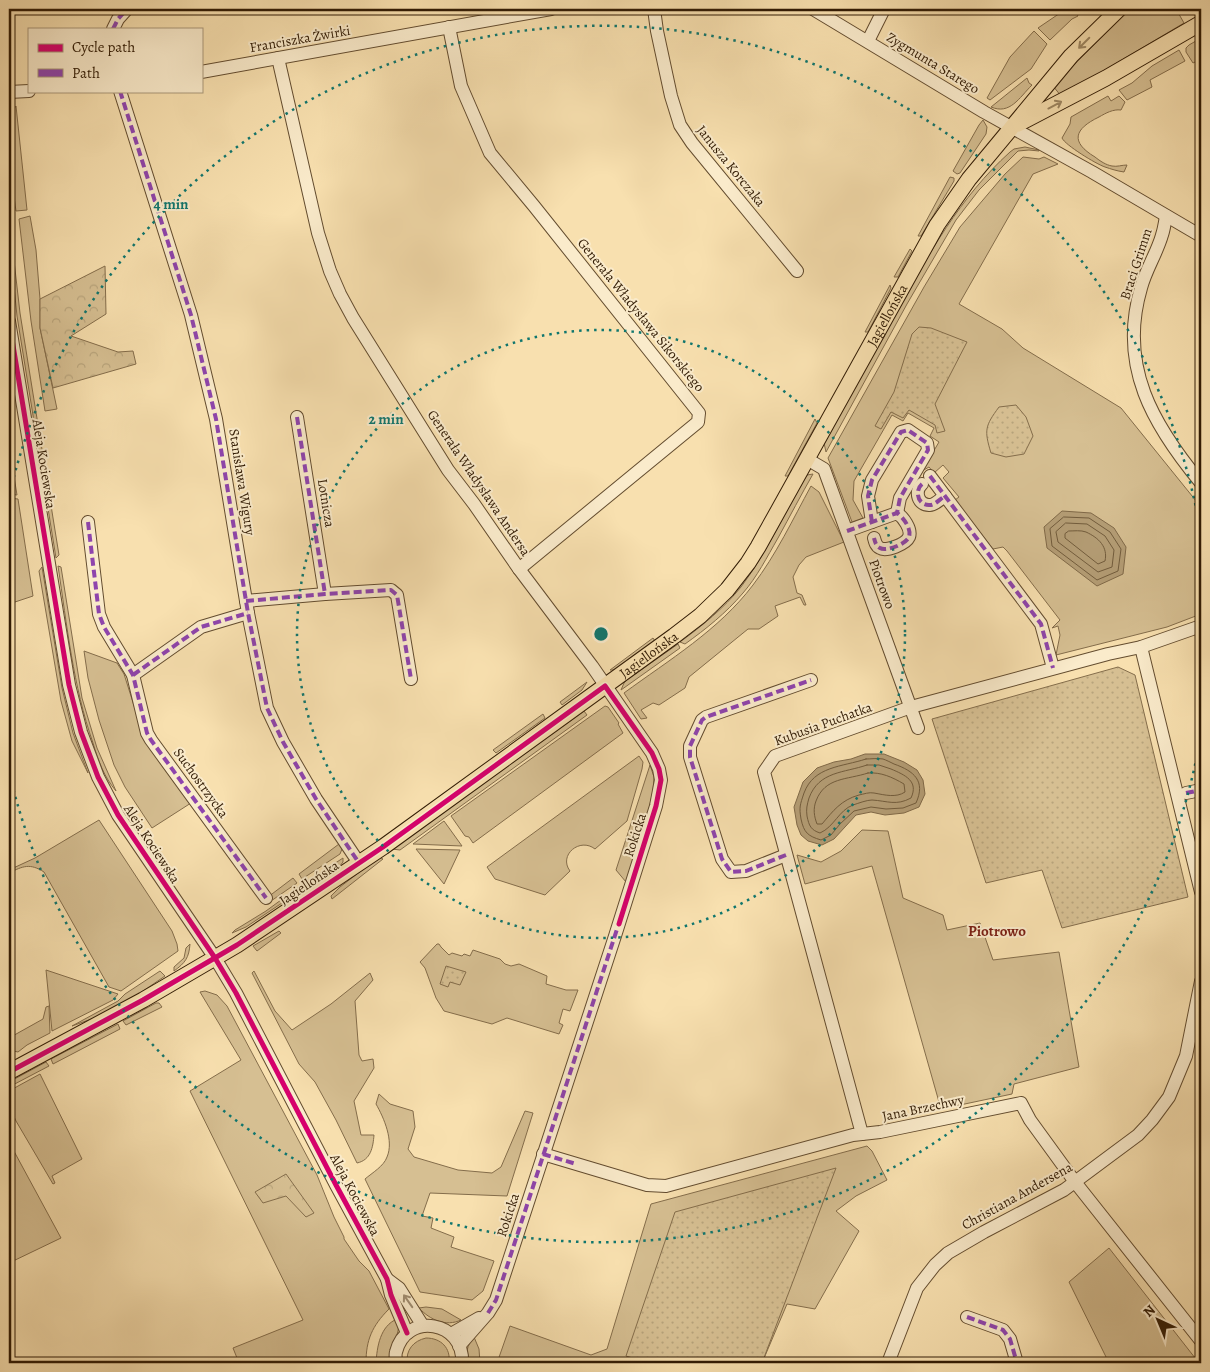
<svg xmlns="http://www.w3.org/2000/svg" width="1210" height="1372" font-family="Alegreya,serif">
<style>
.grass{fill:#d6bf92;stroke:#846d4b}
.forest{fill:url(#forest-crowns);stroke:#846d4b}
.park{fill:url(#park-dots);stroke:#846d4b}
.water{fill:#b49d75;stroke:#806948}
.lines{fill:none;stroke-linecap:round;stroke-linejoin:round}
.shore{stroke:#725c3c;stroke-width:1}
.minor-casing{stroke:#634c2f;stroke-width:14}
.major-casing{stroke:#311b04;stroke-width:17}
.minor{stroke:#faebcb;stroke-width:12}
.major{stroke:#f8e0af;stroke-width:15}
.quiet{stroke:#8e44ad;stroke-width:4;stroke-dasharray:8 4;stroke-linecap:butt}
.cycleway-casing{stroke:#faebcb;stroke-width:8}
.cycleway{stroke:#d6006c;stroke-width:5}
.oneway{stroke:#9e8762}
.oneway2{stroke:#a08d71}
.ring{fill:none;stroke:#0f766e;stroke-width:2.5;stroke-dasharray:2.5 5}
.labels{text-anchor:middle;dominant-baseline:central;stroke-width:4;stroke-linejoin:round;paint-order:stroke}
.street-label{font-size:14px;fill:#311b04;stroke:#faebcb}
.neighbourhood-label{font-size:15px;font-weight:bold;fill:#7a1f14;stroke:#faebcb}
.centre{fill:#0f766e;stroke:#faebcb;stroke-width:2.5}
.ring-label{font-size:15px;text-anchor:middle;font-weight:bold;fill:#0f766e;stroke:#faebcb;stroke-width:4;stroke-linejoin:round;paint-order:stroke}
</style>
<defs>
<pattern id="forest-crowns" width="20" height="18" patternUnits="userSpaceOnUse" patternTransform="scale(1.25)"><rect width="20" height="18" fill="#d6bf92"/><path d="M2 6a3 3 0 1 1 6 0M12 15a3 3 0 1 1 6 0" fill="none" stroke="#b8a47c"/></pattern>
<pattern id="park-dots" width="8" height="8" patternUnits="userSpaceOnUse" patternTransform="scale(1.25)"><rect width="8" height="8" fill="#d6bf92"/><path d="M2 2h.1M6 6h.1" fill="none" stroke="#b8a47c" stroke-width="1.8" stroke-linecap="round"/></pattern>
</defs>
<rect width="100%" height="100%" fill="#f8e0af"/>
<filter id="stains"><feTurbulence type="fractalNoise" baseFrequency=".004" numOctaves="4"/><feColorMatrix values="0 0 0 0 .2 0 0 0 0 .09 0 0 0 0 .02 0 0 0 .5 -.17"/></filter>
<radialGradient id="worn" r=".72"><stop offset=".6" stop-color="#630" stop-opacity="0"/><stop offset="1" stop-color="#630" stop-opacity=".3"/></radialGradient>
<g class="grass">
<path d="M1066 9H1074L1078 16 1072 19 1050 40 1038 28Z"/>
<path d="M1129 9H1176L1184 23 1061 96 1053 86Z"/>
<path d="M1034 31 1047 44 1031 69 990 100 987 98 1010 57Z"/>
<path d="M1201 38V59L1193 63 1186 52V48L1189 45Z"/>
<path d="M1179 50 1185 61 1150 80 1152 87 1127 100 1119 90 1132 83 1152 66Z"/>
<path d="M1027 78 1029 83 1032 85C1019 98 1010 115 991 107Z"/>
<path d="M1108 96 1111 101 1119 96 1125 102 1121 110C1113 109 1106 113 1099 117 1074 129 1070 142 1095 157 1100 161 1106 165 1112 166 1117 167 1122 165 1127 165L1124 172C1117 171 1111 169 1105 167 1096 164 1065 145 1062 138L1070 124 1071 117Z"/>
<path d="M16 106 27 210 16 211 9 161V116Z"/>
<path d="M983 120 987 127 986 134 960 173 957 174 953 171 979 125Z"/>
<path d="M1025 147 1039 150V151L1029 150 1018 151 979 190 956 220 907 304 826 452 824 443C848 400 872 356 896 313 928 255 960 197 1010 152L1014 149Z"/>
<path d="M1023 157 1039 159 1044 157 1058 164 1033 174 959 304 1002 329 1023 348 1121 408 1201 507V614L1167 627 1056 655 1060 635 1058 626 1052 628 1060 620 1007 551 1003 547 993 549 955 500 959 497 943 478 949 472 943 465 934 473 929 467 922 471 939 442 930 436 934 428 908 413 903 421 892 415 854 481 853 500 863 518 852 522 828 458 924 287 960 227 1005 174Z"/>
<path d="M950 177 954 178V181L921 236H918Z"/>
<path d="M30 216 36 250 40 299V328L57 409 45 411 31 321 19 219Z"/>
<path d="M9 217 20 313 59 555 56 558 17 316 9 238Z"/>
<path d="M910 249 912 251 898 277H894Z"/>
<path d="M890 285 891 288 868 332H865Z"/>
<path d="M815 419 817 423 788 476H785Z"/>
<path d="M9 446 17 495 9 494Z"/>
<path d="M813 474C801 495 790 516 778 538 767 557 757 577 743 593 726 613 706 629 685 644L680 642C702 626 724 608 741 587 765 555 782 518 802 483L807 475Z"/>
<path d="M811 486 819 492 844 542 806 557 799 565 793 577 797 593 802 595 806 605H804L800 597 775 606 778 616 759 629H748L689 677 685 688 659 705 653 703 641 710 647 718 641 719 624 693C669 660 719 630 753 585 776 555 793 519 811 486Z"/>
<path d="M9 498 18 499 33 596 9 604Z"/>
<path d="M58 566 61 567 82 698 97 748 116 791C104 777 98 760 93 743 73 686 67 625 58 566Z"/>
<path d="M42 567 62 688 73 733 88 773 72 741 61 701 39 571Z"/>
<path d="M653 638 655 641 615 670H610Z"/>
<path d="M678 644 680 648 621 690 624 683 628 679Z"/>
<path d="M84 651 117 663 124 674 137 715 191 803 152 828 125 787 114 765 99 720 88 678Z"/>
<path d="M587 682 582 690 562 705 560 702Z"/>
<path d="M605 706 608 707 619 723 618 724 623 733 473 843 469 837 465 836 451 816Z"/>
<path d="M584 711 587 715 400 850 392 849Z"/>
<path d="M543 714 545 718 496 753 493 750Z"/>
<path d="M639 756 643 762 642 769 627 821 595 849C580 837 558 855 570 871L545 895 495 879 487 867Z"/>
<path d="M650 765 654 777 653 791 646 822 626 882 616 870Z"/>
<path d="M99 820 172 931 177 944 178 951 121 991 109 987 44 872C30 863 23 866 9 873V870L35 858Z"/>
<path d="M444 821 462 846 413 844Z"/>
<path d="M862 830 888 831 903 898 943 915 947 930 980 923 993 960 1059 952 1079 1067 1014 1084 1012 1094 941 1109 872 866 805 884 797 855 821 862 841 851Z"/>
<path d="M339 844 342 849 340 854 302 879 299 874Z"/>
<path d="M416 849 460 850 444 884Z"/>
<path d="M379 857 383 859 332 899 331 896 340 887Z"/>
<path d="M343 858V862L339 867 307 885 305 883Z"/>
<path d="M293 878 297 883 271 901 268 897Z"/>
<path d="M300 886 303 889 246 927 232 933 235 930 266 911Z"/>
<path d="M279 931 281 933 257 951 253 946Z"/>
<path d="M190 944C189 958 185 963 174 971V967L184 958 186 948Z"/>
<path d="M437 944H439L441 947 449 955 452 953 462 956 464 954 470 956 473 950 500 959 505 964 511 966 519 964 547 976 546 984 566 990H578L570 1011 563 1009 559 1023 563 1025 559 1034 507 1018 492 1024 444 1011 436 998 425 968 420 962Z"/>
<path d="M46 970 118 994 113 1000 52 1031Z"/>
<path d="M160 971 165 976 121 1006 97 1017 72 1026 118 1001 125 994Z"/>
<path d="M254 971 275 1011 292 1030 331 1004 370 973 373 980 355 1001 359 1055 362 1061 373 1059 374 1068 354 1101 361 1135H374C373 1147 371 1160 357 1163L336 1120 315 1082 299 1064 252 973Z"/>
<path d="M205 991 217 995 227 1006 317 1175 334 1217 344 1237V1239L359 1261 369 1271 389 1309C372 1326 366 1340 366 1363H239L233 1348 303 1320 190 1091 241 1060 200 992Z"/>
<path d="M156 1003H159L162 1007 126 1025 123 1021Z"/>
<path d="M49 1006 50 1033 27 1045 18 1052 9 1050V1038L43 1019 46 1007Z"/>
<path d="M118 1024 120 1029 53 1064 51 1059Z"/>
<path d="M46 1062 49 1066 9 1087V1082Z"/>
<path d="M40 1074 82 1159 52 1176 55 1183 53 1184 16 1121 9 1106V1091Z"/>
<path d="M379 1094 390 1104 413 1111 415 1127 408 1149 414 1157 458 1170 492 1173 501 1167 525 1111 533 1113 507 1196 430 1193 422 1216 433 1218 431 1228 454 1237 451 1247 494 1261 483 1291 472 1300 420 1292 365 1179C372 1173 384 1166 387 1157 394 1141 384 1118 376 1104Z"/>
<path d="M9 1142 61 1238 9 1263Z"/>
<path d="M867 1146 872 1151 887 1180 856 1196 836 1211 859 1231 815 1309 787 1304 762 1363H497L510 1326 591 1355 607 1349 651 1204Z"/>
<path d="M1109 1248 1199 1363H1109L1069 1282Z"/>
<path d="M426 1307 442 1309 461 1320C446 1327 430 1320 419 1308Z"/>
<path d="M397 1319C398 1323 399 1327 398 1331 395 1345 388 1347 390 1363H376C377 1347 380 1326 397 1319Z"/>
<path d="M474 1337 479 1349 480 1363H469C465 1352 467 1346 474 1337Z"/>
<path d="M426 1338C441 1338 451 1348 449 1363H407C406 1350 413 1341 426 1338Z"/>
</g>
<g class="forest">
<path d="M105 266 106 314 71 336 118 352 133 351 136 364 53 388 40 328V299Z"/>
<path d="M286 1174 314 1213 306 1217 286 1196 263 1203 255 1192Z"/>
</g>
<g class="park">
<path d="M919 327 931 328 967 342 935 404 945 431 937 433 935 425 909 410 903 418 891 412 881 429 875 426 894 392 912 334Z"/>
<path d="M1016 405 1026 417 1033 436 1024 454 1006 457 991 453C984 430 985 426 999 407Z"/>
<path d="M1118 667 1135 675 1188 897 1062 928 1042 870 986 883 932 719Z"/>
<path d="M446 966 466 972 460 985 450 982 448 987 440 984Z"/>
<path d="M836 1168 762 1363H649L626 1356 675 1212Z"/>
</g>
<g class="water">
<path d="M1062 511 1091 513 1114 528 1126 547 1123 574 1097 586 1047 548 1044 527Z"/>
<path d="M865 754H884L904 762 917 770 923 780 925 794 919 807 904 813 885 815 871 812 856 815 834 839 822 845 808 841 801 835 797 825 794 807 803 782 817 768 834 762 851 759Z"/>
</g>
<g class="lines">
<g class="shore">
<path d="M1064 517 1089 518 1110 532 1121 549 1118 571 1097 580 1052 546 1050 529Z"/>
<path d="M1066 523 1087 524 1105 536 1114 550 1112 567 1098 572 1058 542 1056 532Z"/>
<path d="M1069 531C1074 531 1081 530 1086 532 1099 538 1108 547 1105 561L1098 564 1065 538V534Z"/>
<path d="M866 759C871 759 877 758 883 759 886 760 890 762 894 764 914 771 926 781 916 803L903 808 886 809 871 807 854 811 840 824 831 835 821 840C808 836 804 833 801 819 799 807 800 805 804 793 814 766 842 767 866 759Z"/>
<path d="M867 765C871 765 875 765 879 765 883 766 887 768 891 769 905 775 919 781 911 798 896 806 888 801 872 800 867 800 859 803 853 805 839 810 834 827 820 833 811 830 809 826 807 816 806 809 807 805 809 798 819 771 844 773 867 765Z"/>
<path d="M868 773C881 772 892 777 904 784L905 792C896 798 885 795 874 793 869 792 864 794 859 795 841 800 833 811 822 824H817C814 816 813 809 816 801 825 777 847 780 868 773Z"/>
</g>
<g class="minor-casing">
<g id="minor">
<path d="M654 9 657 31 671 96 680 125 692 143 797 271"/>
<path d="M813 9 984 112 1092 172 1201 236"/>
<path d="M449 27 461 86 490 153 534 206 699 413 698 422 519 569"/>
<path d="M113 29 118 19 127 9"/>
<path d="M868 41 884 9"/>
<path d="M278 58 318 233 330 271 340 294 353 318 448 470 474 504 519 569 592 666 652 753 659 769 661 780 656 806 615 936 496 1300 488 1313 459 1346"/>
<path d="M201 72 551 9"/>
<path d="M120 91 191 315 216 419 248 613 267 708 283 742 316 799 359 863"/>
<path d="M9 92 29 91"/>
<path d="M1166 216C1165 222 1164 229 1162 235 1157 253 1146 269 1141 288 1118 366 1153 425 1201 483"/>
<path d="M9 321 69 685 81 732 98 777 118 815 215 958 236 993 336 1185 387 1279 391 1295 407 1333"/>
<path d="M297 417 325 594"/>
<path d="M807 459 824 469 918 728"/>
<path d="M930 476 1041 624 1053 668"/>
<path d="M922 484C914 491 918 506 930 505 935 505 940 499 945 496"/>
<path d="M88 522 99 614 104 627 133 675 147 733 151 740 266 898"/>
<path d="M872 522 868 496 872 480 901 432 908 430 927 443 928 450 900 498 897 513"/>
<path d="M847 531 897 513C903 517 912 529 909 537 906 544 886 552 880 548 876 546 875 542 874 538"/>
<path d="M246 601 325 594 391 590 397 595 411 679"/>
<path d="M1141 647 1201 892"/>
<path d="M133 675 201 627 248 613"/>
<path d="M1186 793 1201 790"/>
<path d="M786 855 746 871 731 872 722 859 690 757V746L702 720 706 717 811 680"/>
<path d="M862 1134 764 772 775 756 911 707 1108 654 1141 647 1201 626"/>
<path d="M543 1154 647 1185 666 1186 853 1135 880 1132 1021 1103 1030 1120 1075 1182 1201 1341"/>
<path d="M387 1279 399 1288 423 1326"/>
<path d="M967 1317 1003 1330 1010 1339 1017 1363"/>
<path d="M451 1334 479 1318"/>
<path d="M396 1363C396 1360 395 1355 396 1352 406 1311 465 1321 462 1363"/>
<path d="M888 1363 917 1288 935 1265 948 1253 984 1232 1064 1190 1138 1135 1152 1120 1169 1097 1186 1056 1201 981"/>
</g>
</g>
<g class="major-casing">
<g id="major">
<path d="M1018 124 1106 78 1201 23"/>
<path id="s1" d="M9 1072 143 1000 237 945 383 847 674 636 700 616 727 590 748 563 758 547 937 225 969 179 1071 56 1119 9"/>
</g>
</g>
<use href="#minor" class="minor"/>
<use href="#major" class="major"/>
<g class="quiet">
<path d="M113 29 118 19 127 9"/>
<path d="M120 91 191 315 216 419 248 613 267 708 283 742 316 799 359 863"/>
<path d="M297 417 325 594"/>
<path d="M930 476 1041 624 1053 668"/>
<path d="M922 484C914 491 918 506 930 505 935 505 940 499 945 496"/>
<path d="M88 522 99 614 104 627 133 675 147 733 151 740 266 898"/>
<path d="M872 522 868 496 872 480 901 432 908 430 927 443 928 450 900 498 897 513"/>
<path d="M847 531 897 513C903 517 912 529 909 537 906 544 886 552 880 548 876 546 875 542 874 538"/>
<path d="M246 601 325 594 391 590 397 595 411 679"/>
<path d="M133 675 201 627 248 613"/>
<path d="M1186 793 1201 790"/>
<path d="M786 855 746 871 731 872 722 859 690 757V746L702 720 706 717 811 680"/>
<path d="M543 1154 576 1164"/>
<path d="M488 1313 496 1300 512 1251 620 920"/>
<path d="M967 1317 1003 1330 1010 1339 1017 1363"/>
</g>
<g class="cycleway-casing">
<g id="cycleway">
<path d="M9 321 69 685 81 732 98 777 118 815 215 958 236 993 336 1185 387 1279 391 1295 407 1333"/>
<path d="M9 1072 143 1000 237 945 383 847 605 686 652 753 659 769 661 780 656 806 619 924"/>
</g>
</g>
<use href="#cycleway" class="cycleway"/>
</g>
<defs><path id="oneway-shaft" d="M-6 0H5M1.5-3L5.5 0L1.5 3" fill="none" stroke-width="1.6" stroke-linecap="round" stroke-linejoin="round" transform="scale(1.25)"/></defs>
<g class="oneway">
<use href="#oneway-shaft" transform="translate(1084 43) rotate(135)"/>
<use href="#oneway-shaft" transform="translate(1055 105) rotate(-28)"/>
</g>
<use class="oneway2" href="#oneway-shaft" transform="translate(408 1301) rotate(-125)"/>
<g class="ring">
<circle cx="601" cy="634" r="304"/>
<path d="M1201 734A608 608 0 0 1 10 776M10 492A608 608 0 0 1 1201 534"/>
</g>
<g class="labels">
<g class="street-label">
<text transform="translate(300 39) rotate(-10)">Franciszka Żwirki</text>
<text transform="translate(933 63) rotate(31)">Zygmunta Starego</text>
<text transform="translate(731 166) rotate(51)">Janusza Korczaka</text>
<text transform="translate(1136 264) rotate(-72)">Braci Grimm</text>
<text stroke="none"><textPath href="#s1" startOffset="1185">Jagiellońska</textPath></text>
<text transform="translate(641 315) rotate(51)">Generała Władysława Sikorskiego</text>
<text transform="translate(44 464) rotate(81)">Aleja Kociewska</text>
<text transform="translate(242 482) rotate(81)">Stanisława Wigury</text>
<text transform="translate(479 483) rotate(56)">Generała Władysława Andersa</text>
<text transform="translate(326 503) rotate(81)">Lotnicza</text>
<text transform="translate(882 584) rotate(70)">Piotrowo</text>
<text stroke="none"><textPath href="#s1" startOffset="765">Jagiellońska</textPath></text>
<text transform="translate(823 724) rotate(-20)">Kubusia Puchatka</text>
<text transform="translate(201 783) rotate(54)">Suchostrzycka</text>
<text transform="translate(635 835) rotate(-72)">Rokicka</text>
<text transform="translate(152 844) rotate(57)">Aleja Kociewska</text>
<text transform="translate(309 883) rotate(-34)">Jagiellońska</text>
<text transform="translate(923 1108) rotate(-12)">Jana Brzechwy</text>
<text transform="translate(355 1195) rotate(62)">Aleja Kociewska</text>
<text transform="translate(1017 1196) rotate(-29)">Christiana Andersena</text>
<text transform="translate(508 1215) rotate(-72)">Rokicka</text>
</g>
<g class="neighbourhood-label">
<text x="997" y="931">Piotrowo</text>
</g>
</g>
<circle cx="601" cy="634" r="8" class="centre"/>
<g class="ring-label">
<text x="171" y="209">4 min</text>
<text x="386" y="424">2 min</text>
</g>
<rect width="1210" height="1372" fill="none" stroke="#f8e0af" stroke-width="30"/>
<rect x="10" y="10" width="1190" height="1352" fill="none" stroke="#311b04" stroke-width="2.5"/>
<rect x="15" y="15" width="1180" height="1342" fill="none" stroke="#311b04"/>
<rect x="28" y="28" width="175" height="65" fill="#faebcb" stroke="#aa987b"/>
<rect x="38" y="44" width="25" height="8" fill="#d6006c" stroke="#aa987b"/>
<text x="72" y="52" font-size="15" fill="#311b04">Cycle path</text>
<rect x="38" y="69" width="25" height="8" fill="#8e44ad" stroke="#aa987b"/>
<text x="72" y="78" font-size="15" fill="#311b04">Path</text>
<g transform="translate(1158 1320) rotate(316)" stroke="#faebcb" stroke-width="4" paint-order="stroke">
<path d="M0-4L9 19L0 12L-9 19Z" fill="#311b04"/>
<text y="-8" font-size="14" font-weight="bold" text-anchor="middle" fill="#311b04">N</text>
</g>
<rect width="100%" height="100%" filter="url(#stains)"/>
<rect width="100%" height="100%" fill="url(#worn)"/>
</svg>
